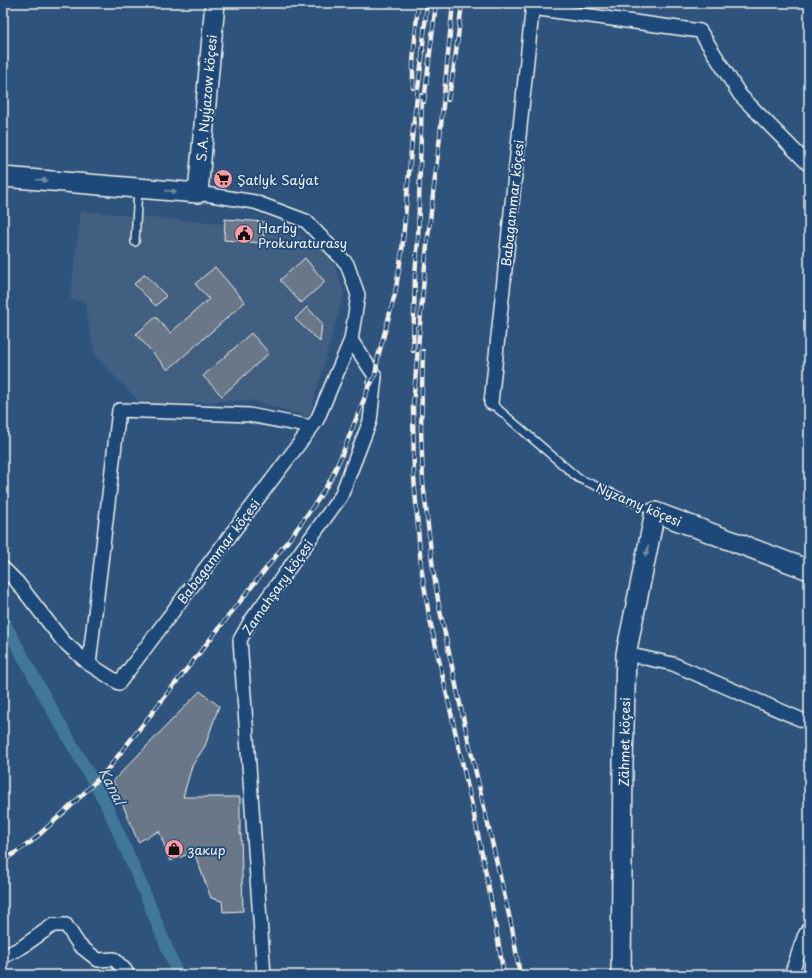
<svg xmlns="http://www.w3.org/2000/svg" width="812" height="978" font-family="'Playpen Sans',sans-serif">
<style>
.built{fill:#405e81}
.lines{fill:none;stroke-linecap:round;stroke-linejoin:round}
.canal{stroke:#3f789a;stroke-width:12}
.building{fill:#6a7789;stroke:#f4f1e8}
.lane-casing{stroke:#f4f1e8;stroke-width:10}
.street-casing{stroke:#f4f1e8;stroke-width:16}
.secondary-casing{stroke:#f4f1e8;stroke-width:22}
.lane{stroke:#1f4a7a;stroke-width:7}
.street{stroke:#1f4a7a;stroke-width:13}
.secondary{stroke:#1f4a7a;stroke-width:19}
.rail-casing{stroke:#f4f1e8;stroke-width:4.5}
.rail{stroke:#1f4a7a;stroke-width:3;stroke-dasharray:9;stroke-linecap:butt}
.oneway{fill:#748da6}
.labels{text-anchor:middle;dominant-baseline:central;stroke-width:3.5;stroke-linejoin:round;paint-order:stroke}
.street-label{font-size:13px;fill:#f4f1e8;stroke:#1f4a7a}
.poi-label{font-size:13px;fill:#f4f1e8;stroke:#1f4a7a;text-anchor:start}
.water-label{font-size:14px;font-style:italic;fill:#d9dfdc;stroke:#1f4a7a}
</style>
<rect width="100%" height="100%" fill="#2e537d"/>
<filter id="ink" filterUnits="userSpaceOnUse"><feTurbulence type="fractalNoise" baseFrequency=".025" numOctaves="2"/><feDisplacementMap in="SourceGraphic" scale="8" xChannelSelector="R" yChannelSelector="G"/><feConvolveMatrix kernelMatrix="1 2 1 2 8 2 1 2 1" color-interpolation-filters="sRGB"/></filter>
<g filter="url(#ink)">
<path class="built" d="M81 211 225 224 224 240 263 243 264 228 294 231 332 257 344 293 309 417 250 400 142 405 95 356 84 301 70 299Z"/>
<g class="lines">
<path class="canal" d="M3 620 50 706 105 802 141 884 178 975"/>
</g>
<g class="building">
<path d="M225 219 265 222 263 243 224 240Z"/>
<path d="M305 258 325 282 301 303 280 280Z"/>
<path d="M215 267 245 302 168 370 136 334 156 317 170 333 209 299 195 284Z"/>
<path d="M145 274 166 296 156 306 134 284Z"/>
<path d="M307 307 322 323 320 342 295 319Z"/>
<path d="M251 333 269 353 222 396 203 376Z"/>
<path d="M200 691 219 706 205 746 192 766 183 797H240V834H241L243 911 223 912 222 901 211 898 194 852 170 861 159 831 138 842 113 781Z"/>
</g>
<g class="lines">
<g class="lane-casing">
<g id="lane">
<path d="M135 242 138 188"/>
<path d="M491 403 578 478 655 512"/>
</g>
</g>
<g class="street-casing">
<g id="street">
<path d="M532 8 700 31 740 95 809 165"/>
<path d="M491 403 533 3"/>
<path d="M3 568 17 582 63 641 89 664 119 683 317 420 351 340 358 295 347 264 306 221 255 202 198 193"/>
<path d="M626 654 673 664 809 723"/>
<path d="M89 664 119 410 249 415 312 427"/>
<path d="M3 957 22 947 53 925H66L79 945 98 960 114 959 125 970 128 975"/>
<path d="M264 975 240 640 250 622 341 496 370 421 375 376 351 340"/>
<path d="M791 975 804 937 809 928"/>
</g>
</g>
<g class="secondary-casing">
<g id="secondary">
<path d="M3 177 198 193 215 3"/>
<path d="M621 975 623 763 626 654 655 512 809 570"/>
</g>
</g>
<use href="#lane" class="lane"/>
<use href="#street" class="street"/>
<use href="#secondary" class="secondary"/>
<g class="rail-casing">
<g id="rail">
<path d="M453 3 440 136 426 254 413 406 414 477 421 566 429 616 473 810 489 889 504 975"/>
<path d="M422 55 427 3"/>
<path d="M413 88V63L418 3"/>
<path d="M448 100C455 68 458 36 462 3"/>
<path d="M424 102 436 3"/>
<path d="M413 351 415 275 418 240 422 95"/>
<path d="M423 351 421 429 423 482 433 569 439 606 460 704 512 928 520 975"/>
<path d="M3 861 31 842 73 804 107 770 294 533 317 501 331 479 343 452 368 389 375 376 378 357 395 294 402 251 413 128 423 50"/>
</g>
</g>
<use href="#rail" class="rail"/>
</g>
<defs><path id="oneway-solid" d="M-6-.8H1V-3.2L6.5 0L1 3.2V.8H-6Z"/></defs>
<g class="oneway">
<use href="#oneway-solid" transform="translate(42 180) rotate(5)"/>
<use href="#oneway-solid" transform="translate(171 191) rotate(5)"/>
<use href="#oneway-solid" transform="translate(647 551) rotate(102)"/>
</g>
</g>
<defs>
<g id="supermarket-disc" transform="scale(1)"><circle r="9.5" fill="#ff9aa2" stroke="#1f4a7a"/><path d="M-6-5.5h2.5l.6 2H6L4.5 2H-2.5L-4.4-4H-6ZM-1.5 3.2a1.3 1.3 0 1 0 .1 0ZM3 3.2a1.3 1.3 0 1 0 .1 0Z" fill="#111"/></g>
<g id="civic-disc" transform="scale(1)"><circle r="9.5" fill="#ff9aa2" stroke="#1f4a7a"/><path d="M-.6-6.5H3V-4.5H.6V-3L4-1V1h2V6H-6V1h2V-1L-.6-3ZM-1.2 2.5V6h2.4V2.5Z" fill="#111"/></g>
<g id="shop-disc" transform="scale(1)"><circle r="9.5" fill="#ff9aa2" stroke="#1f4a7a"/><path d="M-5-2.5h2.3a2.7 3.5 0 0 1 5.4 0H5L5.5 6h-11ZM-1.5-2.5h3a1.5 2.3 0 0 0-3 0Z" fill="#111"/></g>
</defs>
<g fill-rule="evenodd">
<use href="#supermarket-disc" x="223" y="179"/>
<use href="#civic-disc" x="244" y="234"/>
<use href="#shop-disc" x="174" y="849"/>
</g>
<g class="labels">
<g class="street-label">
<text transform="translate(206 98) rotate(-85)">S.A. Nyýazow köçesi</text>
<text transform="translate(512 203) rotate(-84)">Babagammar köçesi</text>
<text transform="translate(639 504) rotate(23)">Nyzamy köçesi</text>
<text transform="translate(218 551) rotate(-53)">Babagammar köçesi</text>
<text transform="translate(277 587) rotate(-55)">Zamahşary köçesi</text>
<text transform="translate(624 742) rotate(-89)">Zähmet köçesi</text>
</g>
<g class="poi-label">
<text x="237" y="179">Şatlyk Saýat</text>
<text x="258" y="227">Harby<tspan x="258" dy="15">Prokuraturasy</tspan></text>
<text x="188" y="849">закир</text>
</g>
<g class="water-label">
<text transform="translate(112 786) rotate(63)">Kanal</text>
</g>
</g>
<rect width="812" height="978" fill="none" stroke="#1f4a7a" stroke-width="16"/>
<rect x="8" y="8" width="796" height="962" fill="none" stroke="#f4f1e8" stroke-width="1.5" filter="url(#ink)"/>
</svg>
